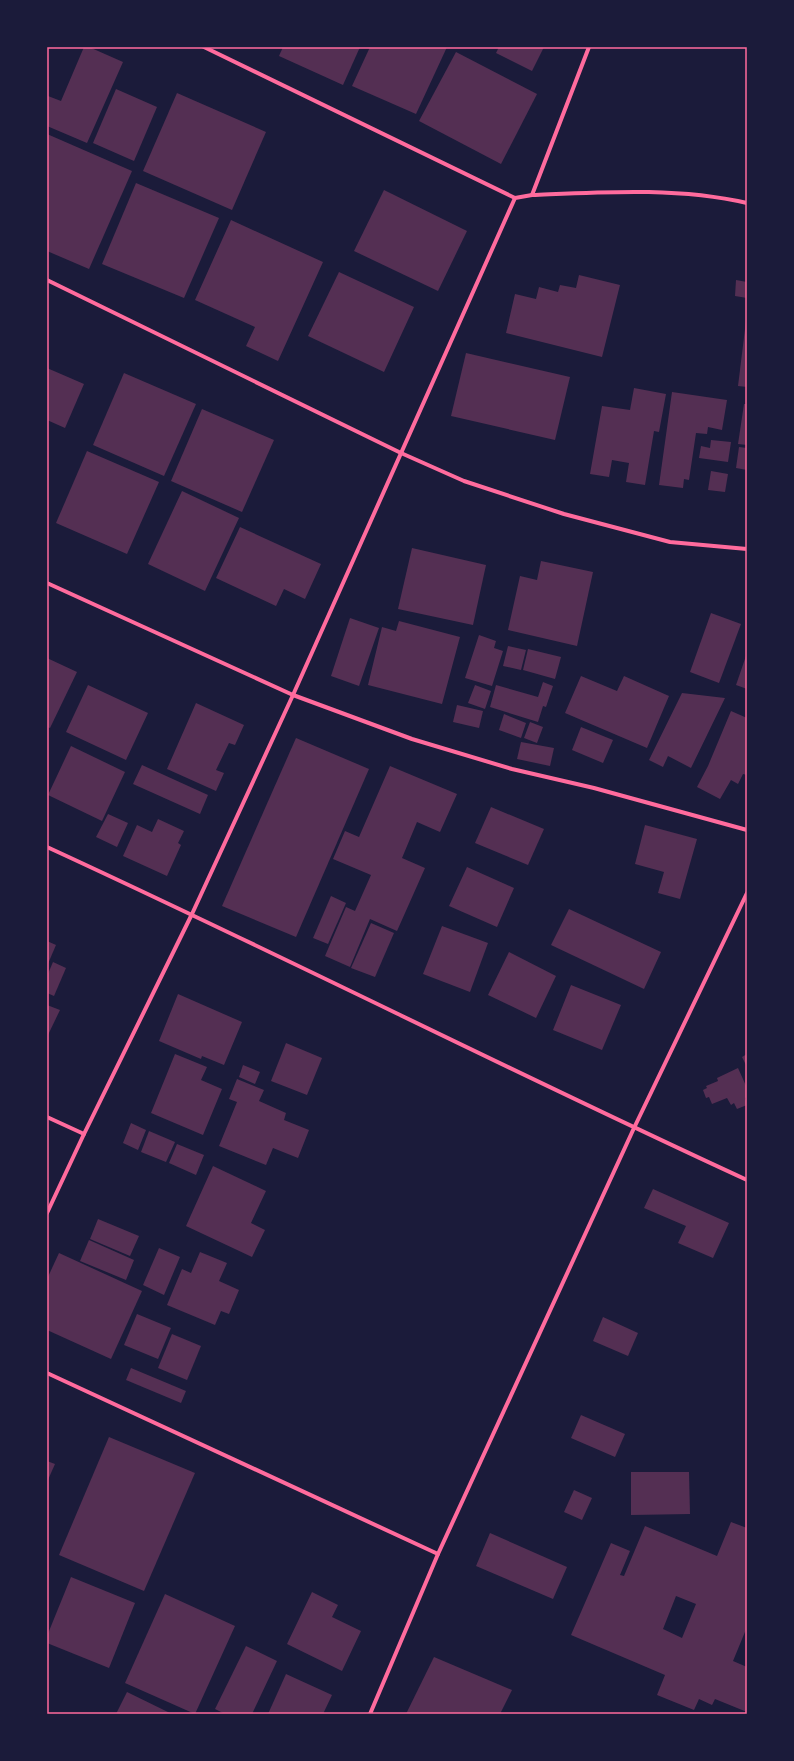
<svg xmlns="http://www.w3.org/2000/svg" width="794" height="1761" font-family="'Noto Sans',sans-serif">
<style>
.building{fill:#542f53;fill-rule:evenodd}
.lines{fill:none;stroke-linecap:round;stroke-linejoin:round}
.minor{stroke:#ff6b9d;stroke-width:4}
.neatline{fill:none;stroke:#ff6b9d;stroke-width:1.5}
</style>
<rect width="100%" height="100%" fill="#1b1b3a"/>
<g class="building">
<path d="M84 47H89L123 62 87 143 47 126 48 96 61 101Z"/>
<path d="M283 47H360L343 85 279 56Z"/>
<path d="M370 47H447L416 114 352 86Z"/>
<path d="M499 47H544L532 71 496 53Z"/>
<path d="M456 52 537 94 501 164 419 121Z"/>
<path d="M116 89 157 107 134 161 93 143Z"/>
<path d="M177 93 266 132 232 210 143 171Z"/>
<path d="M47 134 132 171 89 269 47 251Z"/>
<path d="M136 183 219 218 184 298 102 264Z"/>
<path d="M384 190 467 231 438 291 354 251Z"/>
<path d="M231 220 323 262 278 361 246 346 255 327 195 300Z"/>
<path d="M339 272 414 307 384 372 308 336Z"/>
<path d="M579 275 620 285 602 357 506 333 515 294 536 299 539 287 558 292 560 285 576 288Z"/>
<path d="M736 280 747 282V298L735 296Z"/>
<path d="M746 321H747V387L738 386Z"/>
<path d="M466 353 570 377 555 440 451 416Z"/>
<path d="M47 368 84 384 65 428 47 420Z"/>
<path d="M124 373 196 404 164 476 93 445Z"/>
<path d="M634 388 666 394 659 432 654 431 645 485 626 482 629 463 612 460 609 477 590 474 602 406 630 410Z"/>
<path d="M672 392 727 400 722 430 708 427 707 434 696 433 689 480 684 479 683 488 659 485Z"/>
<path d="M744 404H747V445L738 444Z"/>
<path d="M202 409 274 440 242 512 171 481Z"/>
<path d="M711 440 731 442 728 462 699 458 701 446 710 448Z"/>
<path d="M739 447 747 448V470L736 468Z"/>
<path d="M87 451 159 482 127 554 56 523Z"/>
<path d="M711 471 728 474 725 492 708 490Z"/>
<path d="M182 491 239 518 205 591 148 564Z"/>
<path d="M240 527 321 564 305 599 284 589 276 606 216 578Z"/>
<path d="M412 548 486 565 473 625 398 609Z"/>
<path d="M541 561 593 572 577 646 508 630 520 576 537 580Z"/>
<path d="M711 613 741 624 719 683 690 672Z"/>
<path d="M350 618 379 628 359 686 331 676Z"/>
<path d="M399 621 460 637 442 704 368 685 382 627 396 631Z"/>
<path d="M479 635 496 641 494 648 503 651 492 686 465 678Z"/>
<path d="M508 646 526 650 521 670 503 666Z"/>
<path d="M528 649 561 657 555 679 523 670Z"/>
<path d="M747 653V689L736 685Z"/>
<path d="M47 658 77 672 50 728 47 727Z"/>
<path d="M581 676 617 691 624 676 669 696 647 748 565 713Z"/>
<path d="M543 682 553 686 546 707 543 706 538 722 490 707 496 685 538 697Z"/>
<path d="M88 685 148 713 126 760 66 732Z"/>
<path d="M475 685 491 691 485 709 468 703Z"/>
<path d="M682 693 725 698 691 768 668 756 663 767 649 760Z"/>
<path d="M196 703 244 725 235 745 229 743 216 770 224 773 216 791 167 769Z"/>
<path d="M457 705 483 711 479 728 453 722Z"/>
<path d="M731 711 747 718V775L743 774 738 784 731 780 720 799 697 787 708 766Z"/>
<path d="M504 714 526 723 521 738 499 730Z"/>
<path d="M530 722 543 727 537 743 524 738Z"/>
<path d="M581 727 613 740 603 763 572 750Z"/>
<path d="M296 738 369 769 296 937 222 906Z"/>
<path d="M521 742 554 748 550 766 517 759Z"/>
<path d="M71 746 125 772 102 821 48 795Z"/>
<path d="M142 765 208 795 200 814 133 784Z"/>
<path d="M390 766 457 794 440 832 417 822 402 858 425 868 397 931 370 919 350 967 325 956 346 907 355 911 371 875 333 859 345 831 359 837Z"/>
<path d="M491 807 544 829 528 865 475 843Z"/>
<path d="M108 814 128 823 117 847 96 837Z"/>
<path d="M158 819 184 831 178 843 181 845 167 876 123 856 137 825 152 832Z"/>
<path d="M645 825 697 839 680 899 658 893 664 872 635 864Z"/>
<path d="M467 867 514 888 497 927 449 906Z"/>
<path d="M331 896 346 903 328 944 313 938Z"/>
<path d="M569 909 661 952 644 989 551 945Z"/>
<path d="M371 923 394 933 375 977 351 968Z"/>
<path d="M442 926 488 943 470 992 423 974Z"/>
<path d="M47 941 56 945 47 966Z"/>
<path d="M509 952 556 976 536 1018 488 995Z"/>
<path d="M53 962 66 968 54 996 47 993V976Z"/>
<path d="M571 985 621 1005 602 1050 553 1030Z"/>
<path d="M178 994 242 1022 224 1065 202 1056 201 1059 159 1041Z"/>
<path d="M47 1005 60 1010 47 1037Z"/>
<path d="M286 1043 322 1058 307 1095 271 1081Z"/>
<path d="M175 1054 207 1067 201 1080 222 1089 203 1135 151 1113Z"/>
<path d="M747 1054V1067L742 1057Z"/>
<path d="M243 1065 260 1072 255 1084 239 1077Z"/>
<path d="M738 1068 747 1088V1097L745 1098 747 1105 737 1109 734 1103 731 1105 727 1098 712 1104 709 1097 706 1098 703 1090 707 1088 706 1086 718 1081 717 1078Z"/>
<path d="M237 1079 264 1090 259 1101 286 1113 284 1120 309 1130 298 1158 273 1148 266 1165 219 1146 237 1102 229 1099Z"/>
<path d="M131 1123 146 1130 138 1150 123 1143Z"/>
<path d="M149 1131 175 1142 166 1162 141 1152Z"/>
<path d="M177 1144 204 1155 196 1175 169 1163Z"/>
<path d="M213 1166 266 1191 251 1223 265 1230 252 1257 186 1226Z"/>
<path d="M653 1189 729 1223 713 1258 678 1243 686 1226 644 1208Z"/>
<path d="M98 1219 139 1236 130 1256 90 1239Z"/>
<path d="M89 1240 134 1260 126 1280 80 1261Z"/>
<path d="M159 1248 180 1257 164 1295 143 1285Z"/>
<path d="M200 1252 227 1263 219 1281 239 1290 229 1314 221 1311 215 1325 167 1305 182 1269 191 1273Z"/>
<path d="M59 1253 142 1291 111 1359 47 1330V1279Z"/>
<path d="M137 1314 171 1328 158 1359 124 1345Z"/>
<path d="M603 1317 638 1333 628 1356 593 1341Z"/>
<path d="M172 1334 201 1346 187 1380 158 1368Z"/>
<path d="M131 1368 186 1391 181 1403 126 1380Z"/>
<path d="M581 1415 625 1434 615 1457 571 1438Z"/>
<path d="M109 1437 195 1473 144 1591 59 1555Z"/>
<path d="M47 1461 55 1464 47 1482Z"/>
<path d="M631 1472H689L690 1514 631 1515Z"/>
<path d="M574 1490 592 1498 582 1520 564 1512Z"/>
<path d="M731 1522 747 1528V1627L733 1661 747 1667V1712L715 1699 712 1705 699 1699 694 1710 657 1695 665 1675 571 1635 611 1543 630 1551 620 1575 624 1576 645 1526 717 1556ZM676 1596 696 1604 682 1638 663 1629Z"/>
<path d="M490 1533 567 1567 553 1599 476 1566Z"/>
<path d="M71 1577 135 1603 109 1668 47 1643V1636Z"/>
<path d="M312 1592 338 1605 332 1617 361 1631 342 1671 287 1644Z"/>
<path d="M165 1594 235 1626 195 1714 125 1683Z"/>
<path d="M246 1646 277 1661 252 1714H225L215 1709Z"/>
<path d="M434 1657 512 1690 500 1714H406Z"/>
<path d="M286 1674 332 1695 323 1714H268Z"/>
<path d="M127 1692 172 1714H116Z"/>
</g>
<g class="lines">
<g class="minor">
<path d="M204 47 515 198"/>
<path d="M532 195C603 192 677 187 747 203"/>
<path d="M47 280 401 453 464 481 564 514 670 542 747 549"/>
<path d="M47 583 293 695 412 739 512 769 594 788 747 830"/>
<path d="M47 847C282 955 512 1072 747 1180"/>
<path d="M47 1117 84 1134"/>
<path d="M47 1213 84 1134 192 914 293 695 515 198 532 195 589 47"/>
<path d="M47 1373 438 1554"/>
<path d="M370 1714 438 1554 634 1128 747 893"/>
</g>
</g>
<rect width="794" height="1761" fill="none" stroke="#1b1b3a" stroke-width="96"/>
<rect x="48" y="48" width="698" height="1665" class="neatline"/>
</svg>
